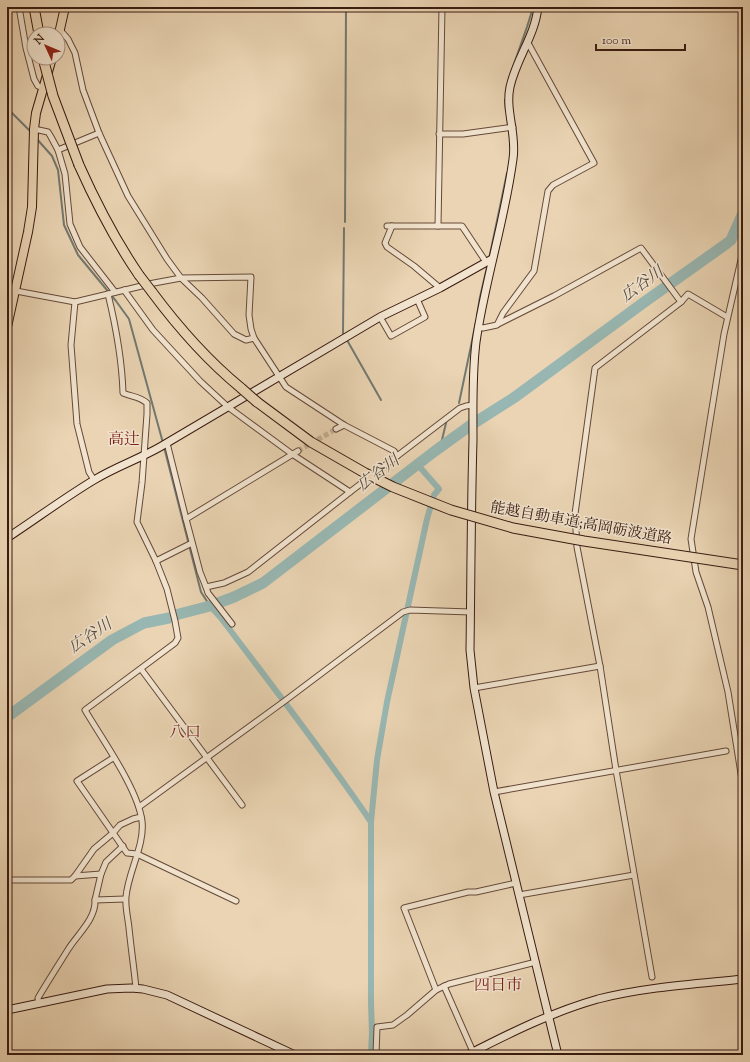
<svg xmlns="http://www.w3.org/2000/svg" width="750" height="1062" font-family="'Sorts Mill Goudy','Noto Serif JP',serif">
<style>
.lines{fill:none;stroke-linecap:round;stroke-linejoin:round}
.stream{stroke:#727971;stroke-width:2}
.canal{stroke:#98b7b2;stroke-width:6}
.river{stroke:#98b7b2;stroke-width:11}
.street-tunnel{stroke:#c6af92;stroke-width:5;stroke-dasharray:5 2.5;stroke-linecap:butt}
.street-casing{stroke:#644939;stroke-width:7}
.secondary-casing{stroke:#381b10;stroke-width:9}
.primary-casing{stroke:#381b10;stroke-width:10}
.highway-casing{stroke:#381b10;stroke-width:11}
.street{stroke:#f1e3ce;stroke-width:5}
.secondary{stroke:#f1e3ce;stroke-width:7}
.primary{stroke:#ead4b3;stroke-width:8}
.highway{stroke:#ead4b3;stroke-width:9}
.highway-bridge-casing{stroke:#381b10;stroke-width:11;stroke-linecap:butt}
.highway-bridge{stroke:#ead4b3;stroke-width:9}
.labels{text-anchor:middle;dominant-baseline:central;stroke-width:3;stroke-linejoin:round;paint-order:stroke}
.street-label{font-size:15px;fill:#381b10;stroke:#f1e3ce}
.water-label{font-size:16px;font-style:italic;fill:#554a41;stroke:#f1e3ce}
.neighbourhood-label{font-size:16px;fill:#7a1f14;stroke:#f1e3ce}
</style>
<rect width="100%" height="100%" fill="#ead4b3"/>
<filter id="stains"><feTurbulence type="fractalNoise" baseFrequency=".005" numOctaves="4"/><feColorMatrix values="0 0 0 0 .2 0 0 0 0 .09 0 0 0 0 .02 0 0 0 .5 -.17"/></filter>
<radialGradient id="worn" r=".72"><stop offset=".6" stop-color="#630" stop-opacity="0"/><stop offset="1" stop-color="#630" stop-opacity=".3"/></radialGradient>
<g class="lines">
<g class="stream">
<path d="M509 78 527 27 532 11V7"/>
<path d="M505 100 506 111"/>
<path d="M7 108 32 133"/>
<path d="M36 138 52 156 58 170 64 225 78 255 116 301 129 319 163 443"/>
<path d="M345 222 346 7"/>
<path d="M344 228 343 333 381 400"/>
<path d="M489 259 507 173"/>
<path d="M477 316 480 297 488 263"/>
<path d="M459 403 476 322"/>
<path d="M164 447 201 592 210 606"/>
<path d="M440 448 447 419"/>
</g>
<g class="canal">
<path d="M210 606 221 618C272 686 324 752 371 822"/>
<path d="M371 1055 372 1033 371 1003V822L377 760 387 702 427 519 434 495 439 489 418 465"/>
</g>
<path class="river" d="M7 717 112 640 144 623 169 618 179 614 210 606 234 597 263 583 435 451 471 425 515 397 643 303 726 244 731 240 743 213"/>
<path class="street-tunnel" d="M298 451 336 429"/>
<g class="street-casing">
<g id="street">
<path d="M19 7 26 48 34 79 38 86 43 88"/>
<path d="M60 30 68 39 75 53 83 90 99 133 128 196 167 259 181 278 202 298 234 334 246 340 254 338"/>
<path d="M34 129 48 132 51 137 58 150 65 174 70 224 80 247 115 292"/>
<path d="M439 134H463L513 127"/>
<path d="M58 150 99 133"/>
<path d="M387 226H462L486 262"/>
<path d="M392 226 385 243 387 247 414 266 440 288"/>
<path d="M438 226 442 7"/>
<path d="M743 251 724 334 691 539 696 572 708 607 728 692 743 786"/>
<path d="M124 290 153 330 200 381 228 407 292 454 350 492 460 408 466 406 473 405"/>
<path d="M16 291 75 302 154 283 181 278 251 277 249 315 251 329 254 338 286 387 344 425 394 451 397 456"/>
<path d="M108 294C116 327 122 359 123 393 132 397 139 396 147 403V414L142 483 137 522 156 561 167 589 175 621 178 638 175 643 85 710C102 739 138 789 142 821 145 845 128 872 126 897 125 907 128 918 129 928 131 948 134 968 136 988"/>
<path d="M75 302 71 345 77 424 89 472 94 480"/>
<path d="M380 317 391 336 425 317 417 299"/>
<path d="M498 324 554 296 641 248 681 302"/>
<path d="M479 327 483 328 497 325 503 313 534 271 548 191 553 185 594 163 528 43"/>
<path d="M336 429 344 425"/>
<path d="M167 443 186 519 298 451"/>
<path d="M186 519 200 572 206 587 224 583 248 572 350 492"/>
<path d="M156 561 192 543"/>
<path d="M206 587 208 593 232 624"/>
<path d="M141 669 242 805"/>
<path d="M474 688 600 666"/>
<path d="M113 758 77 781 127 853 137 854 236 901"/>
<path d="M494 792 726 751"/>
<path d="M139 807 286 700 403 612 410 610 471 612"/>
<path d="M101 874 106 862 123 846"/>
<path d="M75 876 94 849 113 833 120 825 133 819 141 817"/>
<path d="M7 880H71L75 876 101 874 95 900 125 899"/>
<path d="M519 895 634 875"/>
<path d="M652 977 616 770 600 666 577 547 575 514 595 368 681 302 688 294 727 317"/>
<path d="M444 986 474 1054"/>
<path d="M436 990 404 908 468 892H476L516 883"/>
<path d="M39 1004 38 998C48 981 59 964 69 948 79 933 96 918 95 900"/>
<path d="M376 1055 377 1027 393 1025 407 1015 436 990 449 984 536 962"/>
</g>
</g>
<g class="secondary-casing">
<g id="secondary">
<path d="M538 7C535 36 516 59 510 87 505 111 517 134 513 159 505 220 485 280 476 342 472 375 473 407 473 440 471 510 471 580 470 650L474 688 494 792 558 1055"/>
<path d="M7 538C36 519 64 498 94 480 115 467 139 459 160 447L380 317 440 288 492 259"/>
<path d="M7 1010 107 989 131 988 143 989 167 995 295 1055"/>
<path d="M467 1055C510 1033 552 1012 598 999 645 987 695 984 743 979"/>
</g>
</g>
<g class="primary-casing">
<g id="primary">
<path d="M58 38 65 7"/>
<path d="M7 327 28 232 32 207 34 129 36 113 52 58"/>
</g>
</g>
<g class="highway-casing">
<g id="highway">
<path d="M34 7 39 34"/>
<path d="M79 165C96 203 115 240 139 275"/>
<path d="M152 292C178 327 207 360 241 388"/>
<path d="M257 402 311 442 365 473"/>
</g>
</g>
<use href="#street" class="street"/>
<use href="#secondary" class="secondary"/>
<use href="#primary" class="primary"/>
<use href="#highway" class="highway"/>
<g class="highway-bridge-casing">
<g id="highway-bridge">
<path d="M43 58 53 96 79 165"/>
<path d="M139 275 152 292"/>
<path d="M241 388 257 402"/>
<path d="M365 473 393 487 451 510 513 528 584 541 743 565"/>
</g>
</g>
<use href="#highway-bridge" class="highway-bridge"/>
</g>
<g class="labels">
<g class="street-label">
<text transform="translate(581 524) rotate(10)">能越自動車道;高岡砺波道路</text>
</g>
<g class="water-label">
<text transform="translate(643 285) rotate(-36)">広谷川</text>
<text transform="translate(379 474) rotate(-37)">広谷川</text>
<text transform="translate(91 637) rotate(-34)">広谷川</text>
</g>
<g class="neighbourhood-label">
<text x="124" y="440">高辻</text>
<text x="185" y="733">八口</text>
<text x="498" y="986">四日市</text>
</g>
</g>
<rect width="750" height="1062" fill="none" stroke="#ead4b3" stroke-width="24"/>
<rect x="8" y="8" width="734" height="1046" fill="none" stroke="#381b10" stroke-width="2"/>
<rect x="12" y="12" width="726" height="1038" fill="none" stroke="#381b10"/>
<g transform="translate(46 46) rotate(314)"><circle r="19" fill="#f1e3ce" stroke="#a79382"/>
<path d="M0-3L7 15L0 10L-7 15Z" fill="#8f2418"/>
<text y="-6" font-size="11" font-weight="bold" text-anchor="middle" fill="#381b10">N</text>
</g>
<path d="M596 44v6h89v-6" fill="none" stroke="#381b10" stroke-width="2"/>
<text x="602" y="44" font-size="12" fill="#381b10" stroke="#f1e3ce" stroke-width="3" paint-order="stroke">100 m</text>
<rect width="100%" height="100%" filter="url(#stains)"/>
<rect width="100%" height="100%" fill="url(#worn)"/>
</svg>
